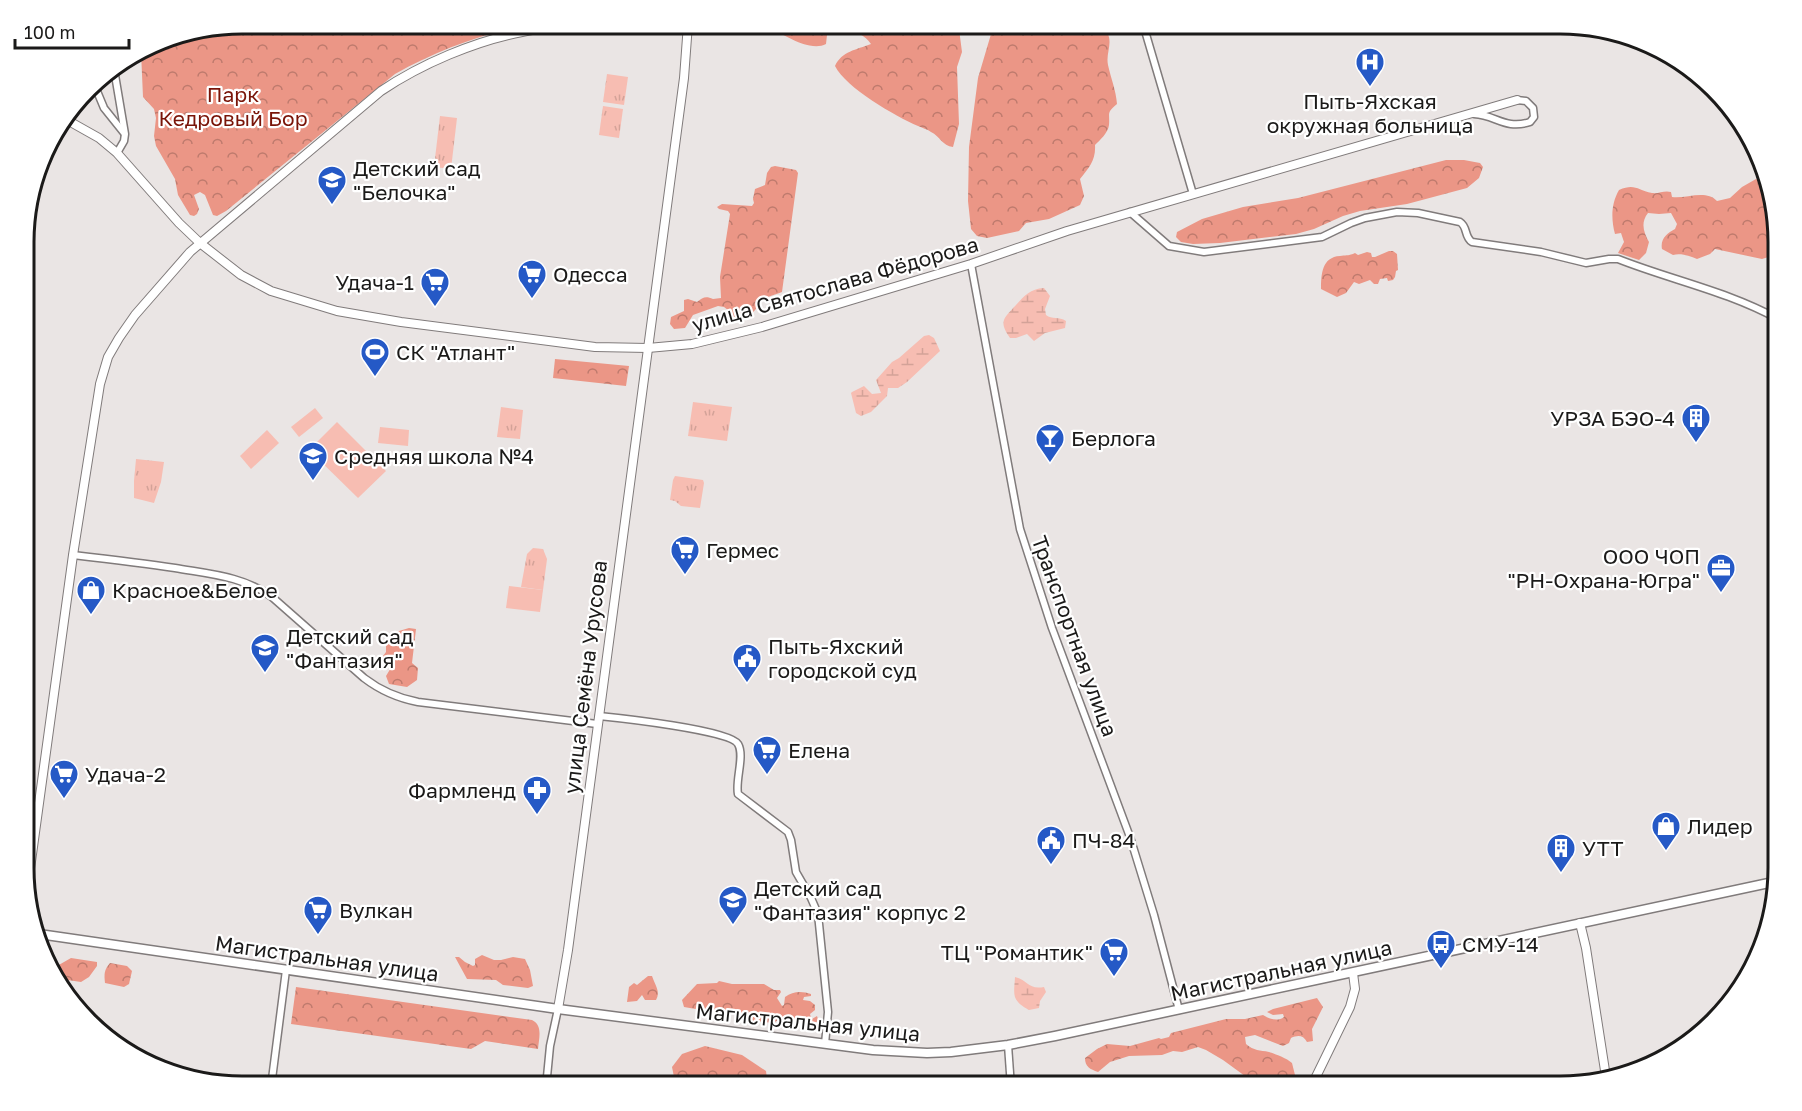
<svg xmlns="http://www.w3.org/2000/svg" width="1802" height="1111" font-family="'Golos Text',sans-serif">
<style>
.grass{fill:url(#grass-tufts)}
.forest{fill:url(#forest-crowns)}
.wetland{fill:url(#wetland-marsh)}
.garden{fill:#f7bdb2}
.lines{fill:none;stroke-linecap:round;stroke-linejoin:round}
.minor-casing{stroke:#807b7b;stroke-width:9}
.tertiary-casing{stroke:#807b7b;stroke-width:10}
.secondary-casing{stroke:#807b7b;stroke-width:11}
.minor{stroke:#fff;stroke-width:6}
.tertiary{stroke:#fff;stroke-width:8}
.secondary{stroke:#fff;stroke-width:8}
.labels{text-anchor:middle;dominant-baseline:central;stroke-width:4.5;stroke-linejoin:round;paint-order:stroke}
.park-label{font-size:21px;fill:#791408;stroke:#fff}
.poi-label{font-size:21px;fill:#1b1a19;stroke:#fff;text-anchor:start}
.street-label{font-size:21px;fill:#1b1a19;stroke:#fff}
.rim{fill:none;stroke:#1b1a19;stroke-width:3}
</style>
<defs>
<pattern id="grass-tufts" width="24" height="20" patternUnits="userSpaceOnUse" patternTransform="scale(1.5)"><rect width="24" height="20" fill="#f7bdb2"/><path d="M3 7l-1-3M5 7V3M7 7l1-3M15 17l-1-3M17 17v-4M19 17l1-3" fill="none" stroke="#d3a298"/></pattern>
<pattern id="forest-crowns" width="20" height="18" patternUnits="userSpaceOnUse" patternTransform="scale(1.5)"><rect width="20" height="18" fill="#eb9686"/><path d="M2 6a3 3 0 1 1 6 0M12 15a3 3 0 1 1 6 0" fill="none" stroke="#be7a6d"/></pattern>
<pattern id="wetland-marsh" width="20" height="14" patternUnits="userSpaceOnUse" patternTransform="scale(1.5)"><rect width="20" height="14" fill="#f7bdb2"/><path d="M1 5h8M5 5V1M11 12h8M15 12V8" fill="none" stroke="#d3a298"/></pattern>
</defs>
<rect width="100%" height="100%" fill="#eae5e4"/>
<g class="grass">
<path d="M607 74 628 77 624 105 603 102Z"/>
<path d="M603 106 623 109 619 138 599 135Z"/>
<path d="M440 116 457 118 451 169 434 167Z"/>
<path d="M693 402 732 407 727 441 688 436Z"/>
<path d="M501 407 523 410 520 439 497 437Z"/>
<path d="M136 459 164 462 161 482 154 503 134 498V481Z"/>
<path d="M675 476 703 480 704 483 700 508 681 506 675 501 670 500 673 480Z"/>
<path d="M533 548 543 549 547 559 543 590 521 587 527 554Z"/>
</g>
<g class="forest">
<path d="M243 24H529C482 34 437 50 395 74L226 211 217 216 213 215 205 195 200 192 194 195 199 209 197 214 194 216 190 215 178 195 175 179 156 146 154 136 156 118 154 109 143 97 141 52 159 41Z"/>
<path d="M764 24H961L959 29 962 52 957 67 959 124 953 147C942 146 940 136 931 132 927 129 922 128 918 126 895 116 846 88 835 66 842 51 856 50 871 44 861 29 841 27 827 35L826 44C809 53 779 32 764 24Z"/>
<path d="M994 24H1101C1117 40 1105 50 1108 65 1111 79 1116 90 1117 104 1106 113 1110 113 1109 125 1108 133 1100 140 1095 145 1096 160 1089 168 1080 179L1084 196 1080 205 1049 219 1026 223 1019 231 987 238 977 236 971 229 968 201 969 147 978 78Z"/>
<path d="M1446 160H1464L1480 163 1483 167 1479 178 1467 188 1407 204 1360 211 1343 216 1314 229 1296 234 1220 243 1193 244 1181 242 1176 237 1177 232 1202 219 1243 207 1298 198Z"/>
<path d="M775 166 796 170 798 173 782 292C778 294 772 295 768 297 753 307 752 325 729 319L728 310 724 307 718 306 693 315 685 328 674 329 670 324 671 317 684 311V300L688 299 697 302C703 297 706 296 713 299L721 298 720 277 730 214 728 211 719 209 717 207 722 204 752 206 754 203 753 199 755 189 765 185 767 173 771 167Z"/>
<path d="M1756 179 1760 181 1763 180C1770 203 1785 233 1775 255L1762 259 1715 249 1710 254 1697 259C1690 256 1681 253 1673 255L1662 249C1660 239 1667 233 1675 229L1677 224 1671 213 1659 214 1648 213C1640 223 1644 233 1649 242L1646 253 1639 260 1618 253 1624 242 1621 233 1615 234C1611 219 1611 204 1619 190 1635 183 1637 190 1652 193 1659 194 1664 190 1671 192L1672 197C1686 199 1706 189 1717 201L1730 198 1742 187Z"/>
<path d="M1389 251H1393L1397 254 1398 270 1396 271 1395 277 1393 280 1388 281 1387 278 1380 279 1378 284H1374L1370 280 1359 284 1354 282 1346 293 1337 297 1321 289C1321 274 1322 257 1340 256 1346 255 1349 256 1355 253L1358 255 1367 252 1371 253 1372 257H1375Z"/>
<path d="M555 359 629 366 626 386 553 378Z"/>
<path d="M409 628 416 629 412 663 418 668 417 680 407 687 389 684 386 676 392 666 380 660 386 652V642L399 631Z"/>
<path d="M46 955C51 958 51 963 57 966L71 958 97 962V966L89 977 81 982 54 978Z"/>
<path d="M482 955 494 960H501L513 957 525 959 530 970 533 986 528 988 503 985 496 980 467 979 455 957H459L465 962 473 966 475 965V959Z"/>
<path d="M110 963 127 966 132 971 129 984 124 987 105 983C104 974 104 970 110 963Z"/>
<path d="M648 976H652C655 985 661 992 656 1000H645L642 995 637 1001 627 1002 629 987 634 983 637 985Z"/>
<path d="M719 981 732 984H764L774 990H780L781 992 777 998 782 1006 784 1005 785 997C793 991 802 991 811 994V996L804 997 803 1000 810 1001 815 1005V1010L810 1014 811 1018 812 1019 817 1016 819 1022H812L811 1026 794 1018 785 1016 773 1023 755 1021 750 1020 742 1013 707 1011 684 1007 682 1000 697 984 717 983Z"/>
<path d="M296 987 532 1020C543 1025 539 1038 538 1049L485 1041 471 1049 291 1024Z"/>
<path d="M1317 998 1323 1007 1312 1029 1313 1041 1307 1042C1303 1035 1298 1035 1291 1038L1289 1043 1283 1046 1255 1035 1245 1037 1246 1044C1254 1051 1260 1050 1269 1052 1277 1055 1286 1058 1292 1063L1295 1075 1300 1080V1087H1260L1223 1060 1206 1050 1198 1047 1182 1052 1173 1051 1162 1055 1129 1056 1110 1062 1098 1072C1090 1069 1085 1067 1085 1058L1097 1049 1107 1044 1130 1046 1159 1038 1161 1039 1169 1037 1171 1033 1226 1019H1245L1263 1015C1269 1019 1278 1022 1284 1017L1283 1014 1273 1015 1267 1012 1273 1009Z"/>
<path d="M705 1046 742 1055 766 1071 768 1087H676L672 1067 682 1054Z"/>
</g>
<g class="wetland">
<path d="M1044 288 1050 296 1045 309 1046 315C1052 320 1059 316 1066 321L1065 328 1045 333 1034 341 1027 334 1016 338H1010C998 321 1004 318 1016 305 1025 295 1030 289 1044 288Z"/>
<path d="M929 335 934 338 940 351 907 382 898 388H888L887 396 871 412 861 416 856 413 851 393 852 392 864 386 872 394 881 393 876 380 892 362 899 358 924 336Z"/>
<path d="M1015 977C1028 980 1028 990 1044 987L1046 992 1040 1001 1039 1008 1029 1010C1011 1000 1014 995 1015 977Z"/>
</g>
<g class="garden">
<path d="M315 408 323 418 299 437 291 427Z"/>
<path d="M337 422 386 471 358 498 309 450Z"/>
<path d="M380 427 409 430 408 446 378 443Z"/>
<path d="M267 430 279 443 251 469 240 456Z"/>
<path d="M509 586 543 590 540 612 506 608Z"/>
</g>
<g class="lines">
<g class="minor-casing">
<g id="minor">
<path d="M1143 24 1193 194"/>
<path d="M1605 31 1617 37 1638 40"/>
<path d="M114 69 125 134 124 141 117 153"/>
<path d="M94 84 104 108 124 133"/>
<path d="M1474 114C1496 115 1505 130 1530 122L1534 117 1533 108 1526 101 1517 100"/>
<path d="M1130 212 1169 246 1204 252 1322 237 1351 223 1365 218 1397 212 1418 213 1460 222C1468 227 1464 237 1472 242L1541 252 1586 263 1609 259H1618C1671 280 1727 291 1778 319"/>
<path d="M971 264 1020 529 1052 628 1130 837 1154 915 1179 1010"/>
<path d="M73 555C107 559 141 563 175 568 209 574 243 576 272 597L364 678C381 691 397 698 418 702L597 724"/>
<path d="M599 716C619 718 730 730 738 744 745 756 735 780 738 794L788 832 791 840 796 872 811 898 818 914 828 1012 825 1044"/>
<path d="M1008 1045 1011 1087"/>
<path d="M271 1087 286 970"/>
<path d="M546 1087 550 1046 558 1009"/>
</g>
</g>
<g class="tertiary-casing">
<g id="tertiary">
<path d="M67 120 99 138 117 153 179 223 200 243 241 275 271 291 337 311 401 322 595 347 648 348 692 344 762 327 971 264 1067 231 1517 100"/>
<path d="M26 898 73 555 100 384 108 357 119 338 135 315 190 252 381 91C421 64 475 41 522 32 541 28 560 26 578 24"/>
<path d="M1580 923 1586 948 1606 1077"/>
<path d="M558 1009 568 950 684 78 688 24"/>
<path d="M1311 1087 1350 1007 1355 989 1353 973"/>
</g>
</g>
<g class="secondary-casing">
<path id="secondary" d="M39 934 558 1009 873 1050 927 1053 951 1052 1008 1045 1055 1036 1778 881"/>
</g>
<use href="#minor" class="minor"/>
<use href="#tertiary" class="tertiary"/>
<use href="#secondary" class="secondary"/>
</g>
<defs>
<g id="hospital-pin" transform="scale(1.5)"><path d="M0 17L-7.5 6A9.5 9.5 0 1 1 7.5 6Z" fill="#2559c6" stroke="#fff"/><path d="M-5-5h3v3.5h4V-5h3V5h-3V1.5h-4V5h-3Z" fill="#fff"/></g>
<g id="school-pin" transform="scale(1.5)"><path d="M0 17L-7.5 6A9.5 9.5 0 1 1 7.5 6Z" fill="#2559c6" stroke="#fff"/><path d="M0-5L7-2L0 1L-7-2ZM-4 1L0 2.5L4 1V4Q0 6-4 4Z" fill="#fff"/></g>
<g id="supermarket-pin" transform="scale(1.5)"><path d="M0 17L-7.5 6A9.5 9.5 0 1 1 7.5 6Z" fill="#2559c6" stroke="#fff"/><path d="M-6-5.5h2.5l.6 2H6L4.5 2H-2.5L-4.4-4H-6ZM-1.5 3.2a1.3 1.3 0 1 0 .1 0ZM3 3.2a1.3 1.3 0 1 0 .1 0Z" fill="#fff"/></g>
<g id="stadium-pin" transform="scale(1.5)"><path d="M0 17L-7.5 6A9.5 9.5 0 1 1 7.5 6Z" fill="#2559c6" stroke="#fff"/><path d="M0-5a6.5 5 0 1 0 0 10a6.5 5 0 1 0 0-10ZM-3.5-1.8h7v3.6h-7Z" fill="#fff"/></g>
<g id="building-pin" transform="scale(1.5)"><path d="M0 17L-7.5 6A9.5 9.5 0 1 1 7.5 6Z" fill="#2559c6" stroke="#fff"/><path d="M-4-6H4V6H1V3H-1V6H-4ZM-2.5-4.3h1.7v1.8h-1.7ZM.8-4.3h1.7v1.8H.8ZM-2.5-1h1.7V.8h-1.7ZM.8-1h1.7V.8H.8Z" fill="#fff"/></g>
<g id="bar-pin" transform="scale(1.5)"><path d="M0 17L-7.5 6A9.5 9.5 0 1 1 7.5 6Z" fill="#2559c6" stroke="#fff"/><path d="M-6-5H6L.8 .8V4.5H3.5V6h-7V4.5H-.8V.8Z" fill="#fff"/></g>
<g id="office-pin" transform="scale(1.5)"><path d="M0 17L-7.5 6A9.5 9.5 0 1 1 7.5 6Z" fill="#2559c6" stroke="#fff"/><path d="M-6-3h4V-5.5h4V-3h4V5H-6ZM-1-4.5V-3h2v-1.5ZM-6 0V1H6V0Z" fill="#fff"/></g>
<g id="shop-pin" transform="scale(1.5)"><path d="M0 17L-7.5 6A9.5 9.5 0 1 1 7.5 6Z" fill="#2559c6" stroke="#fff"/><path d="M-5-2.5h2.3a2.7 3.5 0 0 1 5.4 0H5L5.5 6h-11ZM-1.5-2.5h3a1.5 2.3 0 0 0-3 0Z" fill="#fff"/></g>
<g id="civic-pin" transform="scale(1.5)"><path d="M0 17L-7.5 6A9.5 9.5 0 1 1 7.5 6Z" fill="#2559c6" stroke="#fff"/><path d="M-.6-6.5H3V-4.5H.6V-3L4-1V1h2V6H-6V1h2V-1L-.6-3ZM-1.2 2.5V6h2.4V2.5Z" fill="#fff"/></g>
<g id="pharmacy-pin" transform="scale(1.5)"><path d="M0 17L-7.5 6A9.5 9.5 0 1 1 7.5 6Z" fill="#2559c6" stroke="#fff"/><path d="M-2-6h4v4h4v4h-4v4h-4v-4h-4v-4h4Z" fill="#fff"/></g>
<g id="bus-pin" transform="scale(1.5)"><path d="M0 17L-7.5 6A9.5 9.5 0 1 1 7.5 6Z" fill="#2559c6" stroke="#fff"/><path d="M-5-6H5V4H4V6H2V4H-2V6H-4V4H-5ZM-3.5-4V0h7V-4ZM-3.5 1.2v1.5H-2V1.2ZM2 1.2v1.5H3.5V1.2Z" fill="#fff"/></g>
</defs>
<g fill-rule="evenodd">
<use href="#hospital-pin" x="1370" y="62"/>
<use href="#school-pin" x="332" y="180"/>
<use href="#supermarket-pin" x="532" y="274"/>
<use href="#supermarket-pin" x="435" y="282"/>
<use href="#stadium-pin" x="375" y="352"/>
<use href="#building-pin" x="1696" y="418"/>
<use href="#bar-pin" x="1050" y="438"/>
<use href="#school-pin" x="313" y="456"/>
<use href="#supermarket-pin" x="685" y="550"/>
<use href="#office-pin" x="1721" y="568"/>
<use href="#shop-pin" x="91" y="590"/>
<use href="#school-pin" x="265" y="648"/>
<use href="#civic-pin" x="747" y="658"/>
<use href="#supermarket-pin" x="767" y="750"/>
<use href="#supermarket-pin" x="64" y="774"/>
<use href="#pharmacy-pin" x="537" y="790"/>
<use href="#shop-pin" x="1666" y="826"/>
<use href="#civic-pin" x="1051" y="840"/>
<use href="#building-pin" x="1561" y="848"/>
<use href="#school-pin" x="733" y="900"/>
<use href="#supermarket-pin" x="318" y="910"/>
<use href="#bus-pin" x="1441" y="944"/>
<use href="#supermarket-pin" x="1114" y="952"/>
</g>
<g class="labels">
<g class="park-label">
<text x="233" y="94">Парк<tspan x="233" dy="24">Кедровый Бор</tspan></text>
</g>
<g class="poi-label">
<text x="1370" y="101" text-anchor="middle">Пыть-Яхская<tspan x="1370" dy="24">окружная больница</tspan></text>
<text x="353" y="168">Детский сад<tspan x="353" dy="24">"Белочка"</tspan></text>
<text x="553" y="274">Одесса</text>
<text x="414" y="282" text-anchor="end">Удача-1</text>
<text x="396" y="352">СК "Атлант"</text>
<text x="1675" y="418" text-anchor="end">УРЗА БЭО-4</text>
<text x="1071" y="438">Берлога</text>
<text x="334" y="456">Средняя школа №4</text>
<text x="706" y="550">Гермес</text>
<text x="1700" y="556" text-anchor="end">ООО ЧОП<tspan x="1700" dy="24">"РН-Охрана-Югра"</tspan></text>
<text x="112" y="590">Красное&amp;Белое</text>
<text x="286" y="636">Детский сад<tspan x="286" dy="24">"Фантазия"</tspan></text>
<text x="768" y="646">Пыть-Яхский<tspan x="768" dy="24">городской суд</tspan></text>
<text x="788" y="750">Елена</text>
<text x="85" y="774">Удача-2</text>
<text x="516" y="790" text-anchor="end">Фармленд</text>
<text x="1687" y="826">Лидер</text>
<text x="1072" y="840">ПЧ-84</text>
<text x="1582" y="848">УТТ</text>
<text x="754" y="888">Детский сад<tspan x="754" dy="24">"Фантазия" корпус 2</tspan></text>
<text x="339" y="910">Вулкан</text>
<text x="1462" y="944">СМУ-14</text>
<text x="1093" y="952" text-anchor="end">ТЦ "Романтик"</text>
</g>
<g class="street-label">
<text transform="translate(835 284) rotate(-16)">улица Святослава Фёдорова</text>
<text transform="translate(1075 636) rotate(70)">Транспортная улица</text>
<text transform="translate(585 677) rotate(-83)">улица Семёна Урусова</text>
<text transform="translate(327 958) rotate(8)">Магистральная улица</text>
<text transform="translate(1281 970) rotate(-12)">Магистральная улица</text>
<text transform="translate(808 1022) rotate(6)">Магистральная улица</text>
</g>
</g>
<path d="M0 0H1802V1111H0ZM242 34H1560A208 208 0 0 1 1768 242V868A208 208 0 0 1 1560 1076H242A208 208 0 0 1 34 868V242A208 208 0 0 1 242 34Z" fill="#fff" fill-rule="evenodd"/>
<path class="rim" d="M242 34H1560A208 208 0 0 1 1768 242V868A208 208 0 0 1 1560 1076H242A208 208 0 0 1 34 868V242A208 208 0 0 1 242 34Z"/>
<path d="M15 39v9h114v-9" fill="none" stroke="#1b1a19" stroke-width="3"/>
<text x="24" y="39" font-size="18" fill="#1b1a19" stroke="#ffffff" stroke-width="4.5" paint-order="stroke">100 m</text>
</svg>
